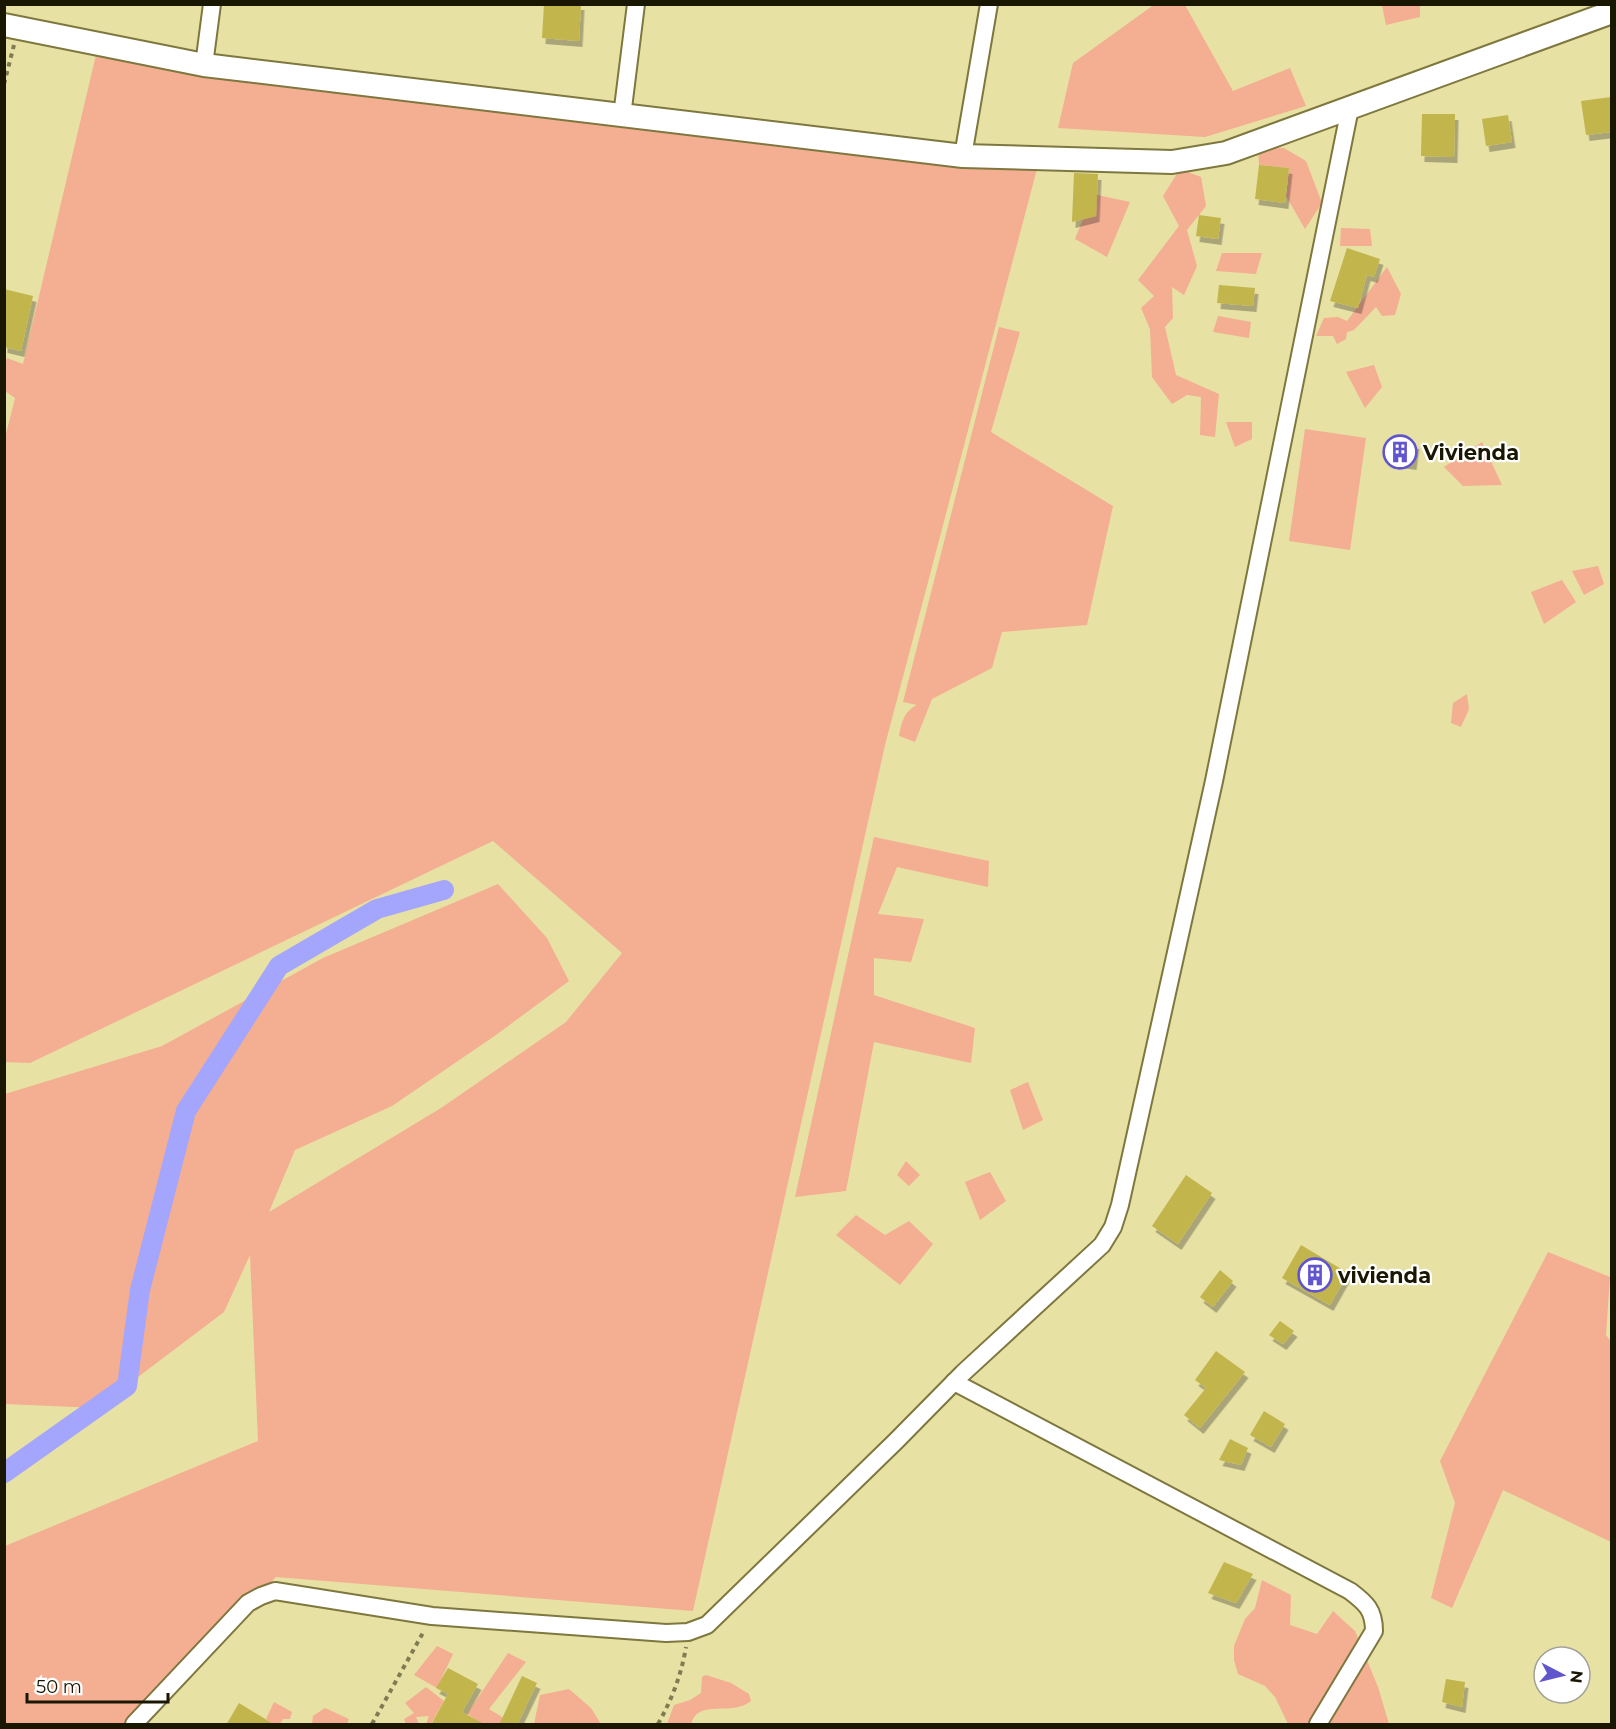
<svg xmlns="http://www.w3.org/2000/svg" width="1616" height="1729" font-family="Montserrat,sans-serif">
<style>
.green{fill:#f4ae92}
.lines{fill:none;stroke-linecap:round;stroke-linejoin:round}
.canal{stroke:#a4a5fd;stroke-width:20}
.building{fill:#c1b54c;filter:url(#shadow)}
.street-casing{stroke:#7e773e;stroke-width:20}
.secondary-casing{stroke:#7e773e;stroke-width:26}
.path{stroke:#7f7b52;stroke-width:4;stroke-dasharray:4.5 4.5;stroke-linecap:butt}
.street{stroke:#fff;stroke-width:16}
.secondary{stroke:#fff;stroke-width:22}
.labels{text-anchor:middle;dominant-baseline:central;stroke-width:4.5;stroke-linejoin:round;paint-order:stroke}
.poi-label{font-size:21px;font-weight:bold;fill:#191601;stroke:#fff;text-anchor:start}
</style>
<defs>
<filter id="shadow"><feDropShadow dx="3.5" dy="6" stdDeviation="0" flood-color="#0004"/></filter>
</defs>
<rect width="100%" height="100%" fill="#e7e1a4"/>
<g class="green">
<path d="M1155 4 1185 5 1233 91 1290 68 1306 106 1205 137 1058 128 1073 63Z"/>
<path d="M1382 5H1420V17L1386 25Z"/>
<path d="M100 38 592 113 1038 165 885 745 693 1611 276 1577 129 1724H5V1546L258 1441 250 1255 224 1312 97 1408 5 1404V1094L162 1046 323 958 498 884 547 938 569 981 496 1035 392 1106 295 1150 269 1212 441 1108 566 1022 622 953 493 841 30 1063 5 1062 4 442 15 398 5 391V363L7 358 23 364Z"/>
<path d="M1258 147 1284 148 1306 161 1322 203 1305 229 1286 196 1289 168 1259 165Z"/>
<path d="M1180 169 1201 177 1206 206 1187 230 1197 266 1184 295 1172 287 1173 318 1165 327 1176 375 1219 394 1215 437 1200 435 1201 397 1187 395 1172 404 1152 377 1150 329 1141 308 1154 296 1138 280 1179 226 1163 196Z"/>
<path d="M1093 194 1130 202 1107 257 1075 239Z"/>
<path d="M1341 228 1370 229 1372 246H1340Z"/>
<path d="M1222 253H1262L1256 274 1216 271Z"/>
<path d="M1387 267 1401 294 1395 315 1382 316 1376 307 1354 330 1347 332 1346 339 1337 344 1333 336H1316L1324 318 1338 317 1347 321Z"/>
<path d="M1218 316 1251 322 1249 338 1213 332Z"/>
<path d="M999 327 1020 332 991 432 1113 506 1087 625 1002 632 992 668 932 699 915 742 899 736C901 723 905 710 917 705L903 702Z"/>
<path d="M1374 365 1382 387 1365 408 1346 372Z"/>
<path d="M1226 422H1252V439L1235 447Z"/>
<path d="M1305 429 1366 438 1350 550 1289 541Z"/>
<path d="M1482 442 1502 485 1463 486 1444 467Z"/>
<path d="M1598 566 1604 584 1584 595 1572 571Z"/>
<path d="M1562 580 1576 602 1544 624 1531 592Z"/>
<path d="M1467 694 1469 709 1461 727 1451 723 1453 703Z"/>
<path d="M874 837 989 861 988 887 897 867 878 914 924 919 911 962 874 958V995L975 1028 971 1063 874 1042 846 1191 795 1197Z"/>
<path d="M1028 1082 1043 1120 1023 1130 1010 1090Z"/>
<path d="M906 1161 920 1175 909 1186 897 1175Z"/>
<path d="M990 1172 1006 1201 980 1220 965 1182Z"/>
<path d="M856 1215 885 1235 909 1221 933 1244 900 1285 836 1235Z"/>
<path d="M1548 1252 1610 1277 1606 1335 1612 1343 1611 1542 1503 1490 1452 1608 1431 1598 1455 1503 1440 1461Z"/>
<path d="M1262 1580 1291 1595 1290 1625 1317 1634 1333 1611 1355 1631 1378 1687 1389 1724H1288L1275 1697 1265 1686 1238 1674 1234 1660V1646L1245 1619 1255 1608Z"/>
<path d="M437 1646 453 1654 437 1688 414 1675Z"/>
<path d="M508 1653 526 1662 489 1709 502 1717 507 1724H472L475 1719 467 1714Z"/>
<path d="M706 1675 731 1683 749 1694 751 1701C732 1717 698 1698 691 1724H667L674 1705 690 1700 701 1693 702 1677Z"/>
<path d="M426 1687 444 1701 431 1724H426L429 1716 416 1717 419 1724H406L404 1719 414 1713 405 1703Z"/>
<path d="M569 1689 591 1708 601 1724H534L540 1695Z"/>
<path d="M274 1702 292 1712 290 1719H283L280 1724H269L270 1722 266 1719Z"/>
<path d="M325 1708 349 1719 347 1724H312L313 1716Z"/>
</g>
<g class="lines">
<path class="canal" d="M4 1473 127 1386 140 1290 186 1111 279 966 377 909 444 890"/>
</g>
<g class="building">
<path d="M544 4H581L579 41 542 38Z"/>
<path d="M1611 97V132L1586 135 1581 101Z"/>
<path d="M1422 114H1455L1454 157 1421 156Z"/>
<path d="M1508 115 1512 142 1486 146 1482 119Z"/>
<path d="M1259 165 1289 168 1285 203 1255 199Z"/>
<path d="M1074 173 1098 174 1096 216 1072 222Z"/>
<path d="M1199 215 1221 218 1218 239 1196 236Z"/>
<path d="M1347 248 1380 259 1374 277 1367 275 1358 308 1330 301Z"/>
<path d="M1219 285 1255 288 1253 306 1217 303Z"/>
<path d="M4 289 33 296 21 351 4 347Z"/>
<path d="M1388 439 1416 443 1413 464 1385 460Z"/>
<path d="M1186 1175 1212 1193 1178 1244 1152 1226Z"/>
<path d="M1301 1245 1348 1273 1330 1305 1282 1278Z"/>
<path d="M1220 1270 1233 1281 1213 1307 1200 1297Z"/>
<path d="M1280 1321 1294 1331 1283 1344 1269 1335Z"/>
<path d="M1216 1351 1245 1372 1200 1428 1184 1415 1206 1388 1195 1380Z"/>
<path d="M1264 1411 1285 1424 1271 1447 1250 1435Z"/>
<path d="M1230 1439 1248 1448 1241 1465 1219 1460Z"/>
<path d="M1224 1562 1253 1574 1236 1603 1208 1593Z"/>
<path d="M448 1668 478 1684 462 1712 486 1725H431L448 1694 436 1688Z"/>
<path d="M522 1676 537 1683 517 1725H499Z"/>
<path d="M1446 1679 1465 1682 1462 1707 1442 1702Z"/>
<path d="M239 1703 275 1725H226Z"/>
</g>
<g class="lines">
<g class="street-casing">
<g id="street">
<path d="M204 65 212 4"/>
<path d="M622 116 636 4"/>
<path d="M963 156 989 4"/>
<path d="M954 1382 1350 1591C1366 1603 1374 1610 1374 1631L1318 1724"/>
<path d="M134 1724 248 1603 261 1596 275 1591 432 1616 666 1633 688 1632 707 1625 896 1441 963 1373 1102 1245 1113 1227 1120 1205 1214 781 1350 108"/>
</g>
</g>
<g class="secondary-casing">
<path id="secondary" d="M4 25 204 65 963 156 1172 162 1226 153 1612 12"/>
</g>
<g class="path">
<path d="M4 84 14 45"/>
<path d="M372 1724 424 1631"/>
<path d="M658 1724C672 1699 681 1676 686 1647"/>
</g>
<use href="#street" class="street"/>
<use href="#secondary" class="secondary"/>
</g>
<defs>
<g id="building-ring" transform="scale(1.725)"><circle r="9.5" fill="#fff" stroke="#6155ce" stroke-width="1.5"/><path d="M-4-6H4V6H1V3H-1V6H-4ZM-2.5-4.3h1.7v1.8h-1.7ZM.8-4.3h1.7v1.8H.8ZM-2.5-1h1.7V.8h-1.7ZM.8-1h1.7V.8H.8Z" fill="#6155ce"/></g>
</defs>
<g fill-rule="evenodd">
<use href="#building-ring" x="1400" y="452"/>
<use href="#building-ring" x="1315" y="1275"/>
</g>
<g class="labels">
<g class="poi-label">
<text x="1423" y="452">Vivienda</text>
<text x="1338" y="1275">vivienda</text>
</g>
</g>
<rect width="1616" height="1729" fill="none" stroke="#191601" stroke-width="12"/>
<g transform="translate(1562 1675) rotate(97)"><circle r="28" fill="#ffffff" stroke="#a3a299" stroke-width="1.5"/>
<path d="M0-4.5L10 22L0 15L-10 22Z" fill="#6155ce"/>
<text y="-9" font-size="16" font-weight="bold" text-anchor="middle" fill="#191601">N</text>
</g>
<path d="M27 1693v9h141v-9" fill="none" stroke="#191601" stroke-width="3"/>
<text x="36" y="1693" font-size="18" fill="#191601" stroke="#ffffff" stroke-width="4.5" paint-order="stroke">50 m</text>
</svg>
